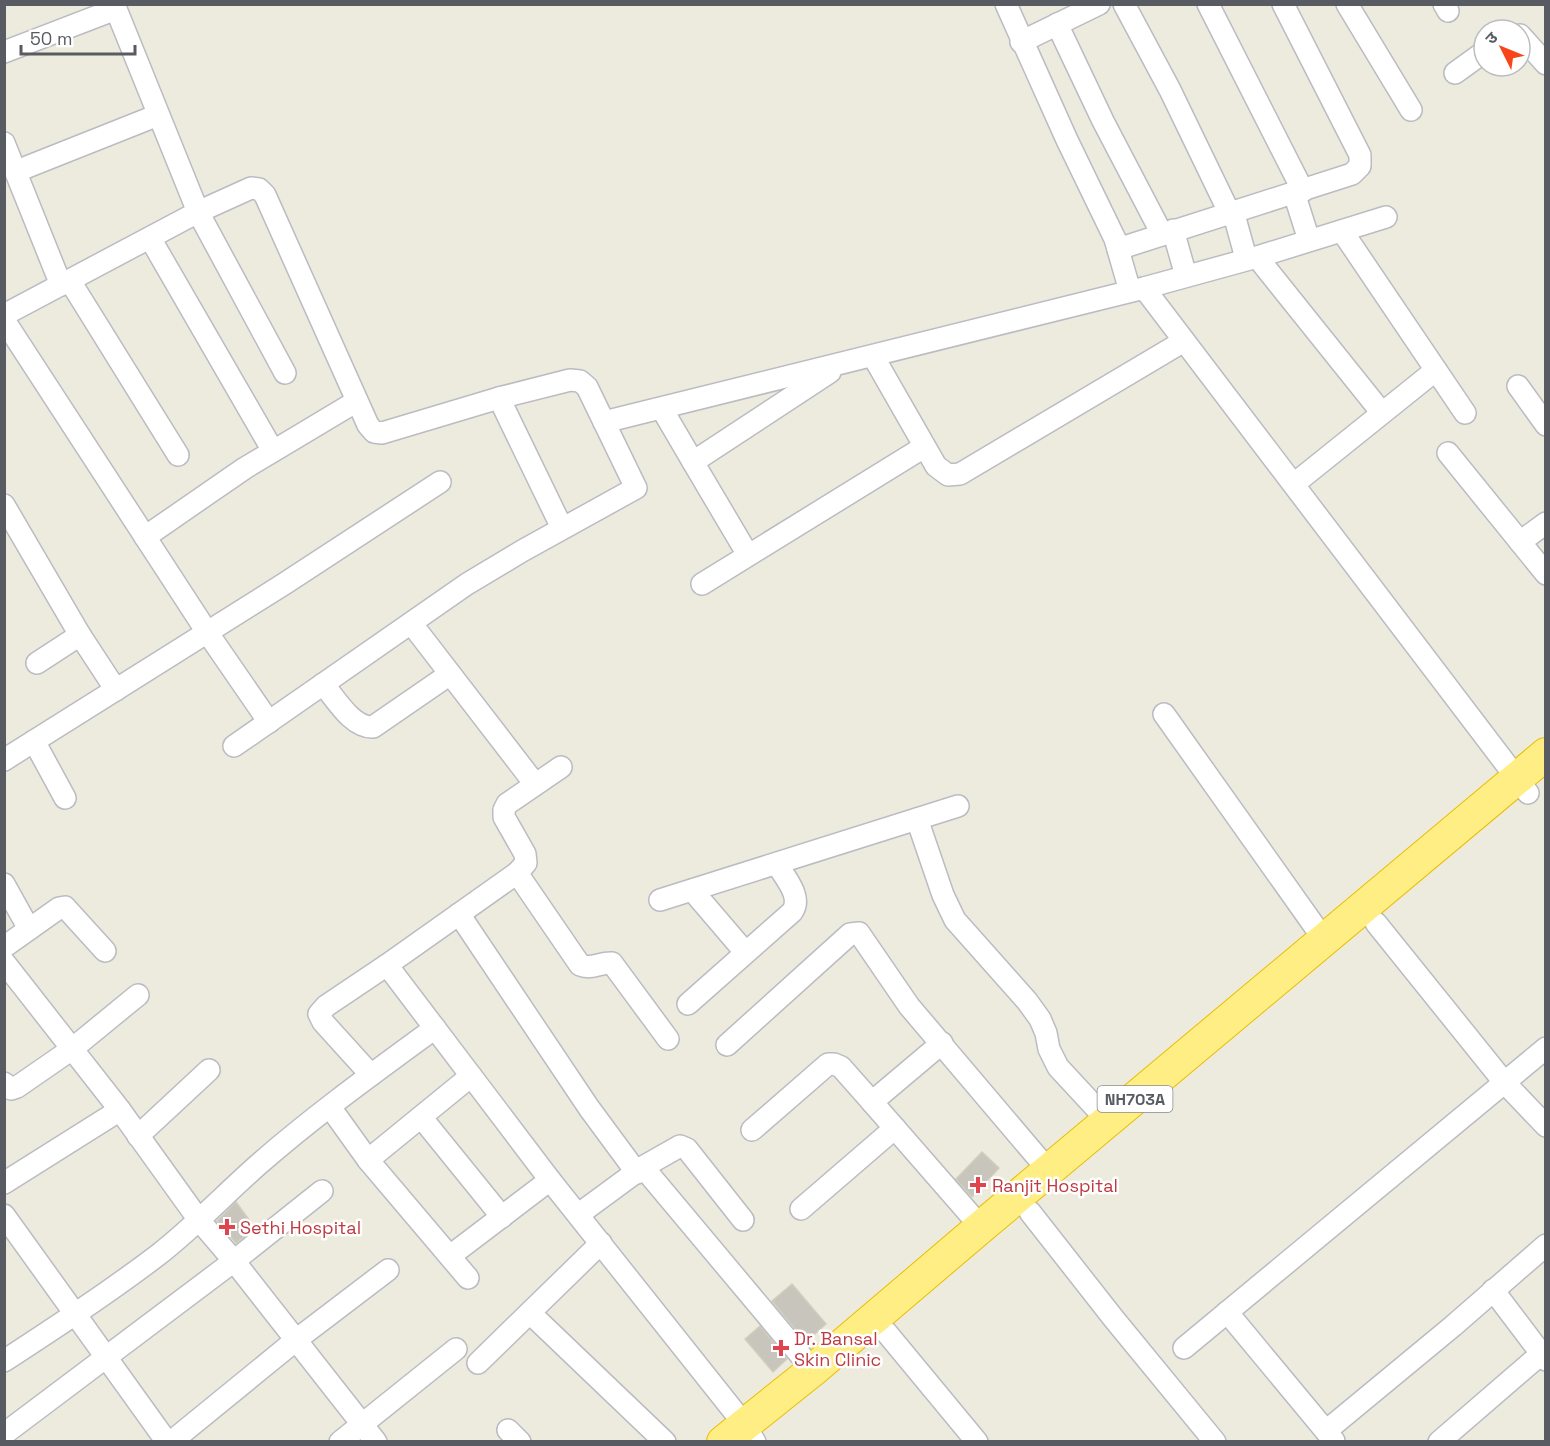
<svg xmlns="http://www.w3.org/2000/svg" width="1550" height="1446" font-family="'Space Grotesk','Noto Sans Devanagari',sans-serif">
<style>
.building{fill:#c8c5bc;stroke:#d2cebd;stroke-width:1.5}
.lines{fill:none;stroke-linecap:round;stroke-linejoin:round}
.minor-casing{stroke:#babcc2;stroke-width:24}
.highway-casing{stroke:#ebbd00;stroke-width:34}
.minor{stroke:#fff;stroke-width:21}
.highway{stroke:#ffee83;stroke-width:32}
.health-dot{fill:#e0444e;stroke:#fff;stroke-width:2}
.labels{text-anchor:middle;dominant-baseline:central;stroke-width:5;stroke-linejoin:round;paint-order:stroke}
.shield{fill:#fff;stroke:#8a8c90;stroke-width:1.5}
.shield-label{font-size:16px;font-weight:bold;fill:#585b61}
.health-label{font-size:18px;fill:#be3a42;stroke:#fff;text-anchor:start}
</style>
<rect width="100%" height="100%" fill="#edebde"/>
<g class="building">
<path d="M982 1152 999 1168 972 1197 956 1179Z"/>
<path d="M236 1202 255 1228 236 1243 217 1221Z"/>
<path d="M792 1284 826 1324 806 1342 772 1301Z"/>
<path d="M760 1326 787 1359 773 1372 745 1339Z"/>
</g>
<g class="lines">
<g class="minor-casing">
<g id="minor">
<path d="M114 4 198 212 285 373"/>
<path d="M1006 4 1067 140 1115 239 1130 291"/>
<path d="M1124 4 1170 90 1229 212"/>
<path d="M1208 4 1303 191"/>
<path d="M1347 4 1411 110"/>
<path d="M1444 4 1448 11"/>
<path d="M1057 24 1103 121 1162 234"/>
<path d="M1520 35 1546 64"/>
<path d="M1021 42 1099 4"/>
<path d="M4 52 116 9"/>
<path d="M1455 73 1484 52"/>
<path d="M4 143 61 285"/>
<path d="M17 171 158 115"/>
<path d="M1294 193 1309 240"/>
<path d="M1233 211 1246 258"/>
<path d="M1173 230 1186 276"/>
<path d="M1342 231 1465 413"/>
<path d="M150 238 273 451"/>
<path d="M1118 249 1352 174 1360 166V155L1283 4"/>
<path d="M1257 257 1382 413"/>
<path d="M70 281 178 455"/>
<path d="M1144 288 1528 793"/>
<path d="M4 315 198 212 251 188 259 189 265 195 368 425 374 432 382 433 499 398 570 380 580 381 587 387 636 488 522 551 467 584 234 746"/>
<path d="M4 320 207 632 269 722"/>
<path d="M873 356 936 466 948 475 960 474 1184 341"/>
<path d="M1518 386 1546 425"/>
<path d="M499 398 562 528"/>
<path d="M662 409 693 462"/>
<path d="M604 422 1144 288 1257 257 1386 217"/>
<path d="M1448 453 1546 574"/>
<path d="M1294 484 1436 370"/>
<path d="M4 505 80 635 116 690"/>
<path d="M145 537 245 468 357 401"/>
<path d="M1520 542 1546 523"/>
<path d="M748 555 693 462 830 372"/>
<path d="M702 584 924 447"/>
<path d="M411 623 535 784"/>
<path d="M37 663 80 635"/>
<path d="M323 684C336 699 352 728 373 727L450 674"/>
<path d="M1164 714 1325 941"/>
<path d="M34 741 65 798"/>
<path d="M4 760 284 584 440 482"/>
<path d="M917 819 943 895 955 920 1027 1001 1040 1019 1046 1033 1049 1049 1058 1067 1108 1121"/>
<path d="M517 873 580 965C592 970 600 962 612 963L668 1039"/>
<path d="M4 884 29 929"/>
<path d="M692 890 745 952"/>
<path d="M660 900 958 806"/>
<path d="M459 914 589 1108 637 1173"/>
<path d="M1376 923 1504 1082 1546 1126"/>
<path d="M4 947 59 908 65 907 105 951"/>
<path d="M4 962 120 1110 199 1220 234 1261 376 1442"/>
<path d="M387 965 550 1180 744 1424 755 1442"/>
<path d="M688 1004 792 912C803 897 785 878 777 864"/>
<path d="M942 1043 872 1102 981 1227"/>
<path d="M727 1045 850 934 859 933 909 1006 1049 1171"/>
<path d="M371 1075 323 1022 319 1014 326 1006 387 965 517 873 526 863 525 854 504 817V810L507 804 561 767"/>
<path d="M4 1083 11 1089 17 1087 72 1049 138 995"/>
<path d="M330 1107 368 1160 468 1278"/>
<path d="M421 1117 502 1217"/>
<path d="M752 1130 828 1064H834L841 1067 872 1102"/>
<path d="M138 1136 209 1070"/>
<path d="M368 1160 471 1076"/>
<path d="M643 1167 813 1370"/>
<path d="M4 1183 120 1110"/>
<path d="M801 1209 895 1128"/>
<path d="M1030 1212 1114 1319 1215 1442"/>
<path d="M579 1214 643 1167 680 1146 687 1149 743 1220"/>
<path d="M4 1215 167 1442"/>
<path d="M450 1256 550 1180"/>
<path d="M1493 1290 1546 1360"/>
<path d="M1227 1312 1334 1441"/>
<path d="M530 1313 665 1442"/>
<path d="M886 1332 977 1442"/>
<path d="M1184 1348 1546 1048"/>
<path d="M4 1361C56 1327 108 1293 158 1255 194 1227 225 1194 259 1164 315 1115 375 1072 435 1028"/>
<path d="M478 1363 601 1243"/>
<path d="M508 1430 520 1442"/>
<path d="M1326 1431 1453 1326 1546 1245"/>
<path d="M4 1434 234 1261 322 1191"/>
<path d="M171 1442 296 1340 388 1270"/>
<path d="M340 1442 456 1349"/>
<path d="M1439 1442 1541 1354"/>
</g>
</g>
<g class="highway-casing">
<path id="highway" d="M723 1442 813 1370 981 1227 1546 754"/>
</g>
<use href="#minor" class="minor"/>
<use href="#highway" class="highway"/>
</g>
<g class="health-dot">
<path d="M975 1176h6v6h6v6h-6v6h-6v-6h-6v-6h6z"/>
<path d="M224 1218h6v6h6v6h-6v6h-6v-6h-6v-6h6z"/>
<path d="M778 1339h6v6h6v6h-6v6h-6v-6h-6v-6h6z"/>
</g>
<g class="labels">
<rect class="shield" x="1097.5" y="1086" width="75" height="26" rx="4.5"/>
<g class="shield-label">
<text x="1135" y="1099">NH703A</text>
</g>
<g class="health-label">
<text x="992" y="1185">Ranjit Hospital</text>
<text x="240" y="1227">Sethi Hospital</text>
<text x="794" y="1338">Dr. Bansal<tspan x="794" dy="21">Skin Clinic</tspan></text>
</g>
</g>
<rect width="1550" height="1446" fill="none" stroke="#585b61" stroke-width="12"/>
<g transform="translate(1502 48) rotate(313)"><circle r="28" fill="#ffffff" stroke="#bcbdc0" stroke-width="1.5"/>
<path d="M0-4.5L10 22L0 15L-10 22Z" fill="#f84519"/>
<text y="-9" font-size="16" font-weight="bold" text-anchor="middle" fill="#585b61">उ</text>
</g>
<path d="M21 45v9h114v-9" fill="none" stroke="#585b61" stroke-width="3"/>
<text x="30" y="45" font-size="18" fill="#585b61" stroke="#ffffff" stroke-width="4.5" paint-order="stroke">50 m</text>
</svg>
